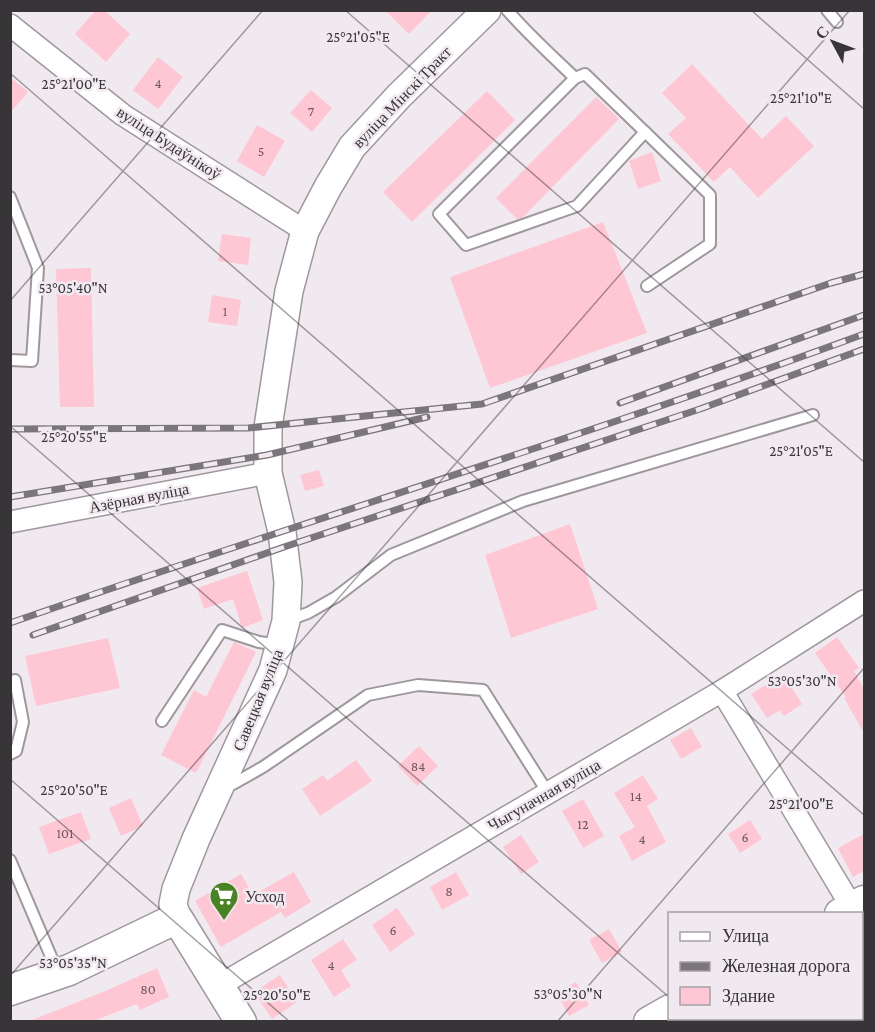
<svg xmlns="http://www.w3.org/2000/svg" width="875" height="1032" font-family="'Crimson Pro',serif">
<style>
.building{fill:#ffc6d3}
.lines{fill:none;stroke-linecap:round;stroke-linejoin:round}
.service-casing{stroke:#9f979e;stroke-width:14}
.minor-casing{stroke:#9f979e;stroke-width:24}
.tertiary-casing{stroke:#9f979e;stroke-width:30}
.secondary-casing{stroke:#9f979e;stroke-width:33}
.service{stroke:#fff;stroke-width:10}
.minor{stroke:#fff;stroke-width:21}
.tertiary{stroke:#fff;stroke-width:27}
.secondary{stroke:#fff;stroke-width:30}
.rail-casing{stroke:#7a767a;stroke-width:7}
.rail{stroke:#f1e9f0;stroke-width:4.5;stroke-dasharray:14;stroke-linecap:butt}
.ticks{fill:none;stroke:#383538;stroke-width:1.5;stroke-opacity:0.45}
.labels{text-anchor:middle;dominant-baseline:central;stroke-width:5;stroke-linejoin:round;paint-order:stroke}
.number-label{font-size:14px;fill:#6a595f}
.street-label{font-size:16px;fill:#383538;stroke:#f1e9f0}
.poi-label{font-size:16px;fill:#383538;stroke:#f1e9f0;text-anchor:start}
.ticks-label{font-size:15px;text-anchor:middle;fill:#383538;stroke:#f1e9f0;stroke-width:5;stroke-linejoin:round;paint-order:stroke}
</style>
<rect width="100%" height="100%" fill="#f1e9f0"/>
<g class="building">
<path d="M96 10H104L130 34 106 62 75 34Z"/>
<path d="M385 10H432L409 34Z"/>
<path d="M158 57 183 77 158 109 133 90Z"/>
<path d="M692 64 762 139 786 116 814 146 758 198 730 167 714 182 668 134 686 118 662 93Z"/>
<path d="M10 77 28 92 10 113Z"/>
<path d="M311 90 332 108 312 132 290 113Z"/>
<path d="M487 91 515 120 412 222 383 192Z"/>
<path d="M596 97 619 119 523 217 517 219 496 198Z"/>
<path d="M257 125 285 141 264 177 237 161Z"/>
<path d="M652 152 661 181 638 189 629 161Z"/>
<path d="M603 222 647 333 490 388 450 277Z"/>
<path d="M222 234 251 238 248 265 218 261Z"/>
<path d="M91 268 94 407H60L56 269Z"/>
<path d="M212 295 241 300 237 326 208 322Z"/>
<path d="M319 470 324 486 305 491 300 475Z"/>
<path d="M570 524 598 609 511 638 485 555Z"/>
<path d="M247 571 263 620 242 628 233 599 204 609 197 588Z"/>
<path d="M837 637 859 668 854 671 864 689V733L844 698 846 697 815 653Z"/>
<path d="M108 638 120 688 36 706 25 656Z"/>
<path d="M234 642 256 652 196 773 161 755 194 690 206 697Z"/>
<path d="M783 674 802 704 784 716 780 710 767 718 751 694Z"/>
<path d="M691 728 702 747 681 759 670 740Z"/>
<path d="M419 746 438 766 417 786 398 766Z"/>
<path d="M356 760 372 781 320 816 302 789 323 775 327 781Z"/>
<path d="M643 775 658 799 647 806 666 842 632 861 619 836 635 827 614 793Z"/>
<path d="M131 798 143 826 121 836 109 808Z"/>
<path d="M583 799 604 836 583 848 562 811Z"/>
<path d="M81 812 91 839 49 854 39 827Z"/>
<path d="M750 820 762 839 740 853 728 834Z"/>
<path d="M864 834V871L853 877 838 848Z"/>
<path d="M521 835 539 862 521 874 503 847Z"/>
<path d="M294 872 311 902 285 918 281 912 221 947 195 901 241 874 253 895Z"/>
<path d="M456 872 469 895 442 910 430 887Z"/>
<path d="M397 908 415 934 390 952 372 925Z"/>
<path d="M609 929 622 952 602 963 589 940Z"/>
<path d="M343 939 357 960 341 970 351 986 334 997 311 960Z"/>
<path d="M157 968 169 997 140 1010 137 1004 91 1022H27L103 992Z"/>
<path d="M280 975 297 1002 272 1019 254 992Z"/>
<path d="M576 982 589 1005 569 1016 556 992Z"/>
</g>
<g class="lines">
<g class="service-casing">
<g id="service">
<path d="M507 10C528 34 552 56 575 78"/>
<path d="M827 10 837 22"/>
<path d="M585 74 645 132 577 206 466 245 439 214 575 78Z"/>
<path d="M645 132 710 195V244L647 286"/>
<path d="M10 197 38 268 32 361 10 360"/>
<path d="M286 621 308 613 336 597 391 555 523 501 813 415"/>
<path d="M162 721 222 630 259 642 280 645"/>
<path d="M10 754 16 751 23 722 15 680"/>
<path d="M225 785 233 784 263 767 368 695 418 685 483 690 548 793"/>
<path d="M10 860 58 973"/>
</g>
</g>
<g class="minor-casing">
<g id="minor">
<path d="M10 25 123 115 305 231"/>
<path d="M10 522 268 473"/>
<path d="M722 691 856 914"/>
<path d="M220 985 722 691 864 601"/>
</g>
</g>
<g class="tertiary-casing">
<path id="tertiary" d="M177 918 173 904 176 889 196 839 273 670 286 621 288 582 282 532 268 473V427L289 291 305 231 328 187 352 147 399 96 487 10"/>
</g>
<g class="secondary-casing">
<g id="secondary">
<path d="M840 914 864 901"/>
<path d="M10 990 69 970 177 918 241 1022"/>
<path d="M649 1022 670 1010"/>
</g>
</g>
<use href="#service" class="service"/>
<use href="#minor" class="minor"/>
<use href="#tertiary" class="tertiary"/>
<use href="#secondary" class="secondary"/>
<g class="rail-casing">
<g id="rail">
<path d="M620 403 864 315"/>
<path d="M10 429 248 428 482 404 831 283 864 274"/>
<path d="M10 497 267 455 427 417"/>
<path d="M10 623C294 524 582 438 864 334"/>
<path d="M33 635 284 547 700 409 864 349"/>
</g>
</g>
<use href="#rail" class="rail"/>
</g>
<path class="ticks" d="M345 10 864 462M751 10 864 109M10 73 864 815M10 301 263 10M10 426 670 998M10 779 290 1022M10 976 850 10M693 1018 696 1022M557 1022 864 668"/>
<defs>
<g id="supermarket-pin" transform="scale(1.5)"><path d="M0 17L-7.5 6A9.5 9.5 0 1 1 7.5 6Z" fill="#488422" stroke="#f1e9f0"/><path d="M-6-5.5h2.5l.6 2H6L4.5 2H-2.5L-4.4-4H-6ZM-1.5 3.2a1.3 1.3 0 1 0 .1 0ZM3 3.2a1.3 1.3 0 1 0 .1 0Z" fill="#fff"/></g>
</defs>
<g fill-rule="evenodd">
<use href="#supermarket-pin" x="224" y="896"/>
</g>
<g class="labels">
<g class="number-label">
<text x="158" y="83">4</text>
<text x="311" y="111">7</text>
<text x="261" y="151">5</text>
<text x="225" y="311">1</text>
<text x="418" y="766">84</text>
<text x="636" y="796">14</text>
<text x="583" y="824">12</text>
<text x="65" y="833">101</text>
<text x="745" y="837">6</text>
<text x="642" y="839">4</text>
<text x="449" y="891">8</text>
<text x="393" y="930">6</text>
<text x="331" y="965">4</text>
<text x="148" y="989">80</text>
</g>
<g class="street-label">
<text transform="translate(402 97) rotate(-46)">вуліца Мінскі Тракт</text>
<text transform="translate(169 143) rotate(33)">вуліца Будаўнікоў</text>
<text transform="translate(139 498) rotate(-11)">Азёрная вуліца</text>
<text transform="translate(258 700) rotate(-68)">Савецкая вуліца</text>
<text transform="translate(544 795) rotate(-30)">Чыгуначная вуліца</text>
</g>
<g class="poi-label">
<text x="245" y="896">Усход</text>
</g>
</g>
<g class="ticks-label">
<text x="358" y="42">25°21'05"E</text>
<text x="74" y="89">25°21'00"E</text>
<text x="801" y="103">25°21'10"E</text>
<text x="73" y="293">53°05'40"N</text>
<text x="74" y="442">25°20'55"E</text>
<text x="801" y="456">25°21'05"E</text>
<text x="802" y="686">53°05'30"N</text>
<text x="74" y="795">25°20'50"E</text>
<text x="801" y="809">25°21'00"E</text>
<text x="73" y="968">53°05'35"N</text>
<text x="568" y="999">53°05'30"N</text>
<text x="277" y="1000">25°20'50"E</text>
</g>
<rect width="875" height="1032" fill="none" stroke="#383538" stroke-width="24"/>
<rect x="668" y="912" width="195" height="108" fill="#f1e9f0" stroke="#a7a1a6" stroke-width="1.5"/>
<rect x="680" y="932" width="30" height="9" fill="#ffffff" stroke="#a7a1a6" stroke-width="1.5"/>
<text x="722" y="942" font-size="18" fill="#383538">Улица</text>
<rect x="680" y="962" width="30" height="9" fill="#7a767a" stroke="#a7a1a6" stroke-width="1.5"/>
<text x="722" y="972" font-size="18" fill="#383538">Железная дорога</text>
<rect x="680" y="987" width="30" height="18" fill="#ffc6d3" stroke="#a7a1a6" stroke-width="1.5"/>
<text x="722" y="1002" font-size="18" fill="#383538">Здание</text>
<g transform="translate(833 42) rotate(311)" stroke="#f1e9f0" stroke-width="4.5" paint-order="stroke">
<path d="M0-4.5L10 22L0 15L-10 22Z" fill="#383538"/>
<text y="-9" font-size="16" font-weight="bold" text-anchor="middle" fill="#383538">С</text>
</g>
</svg>
